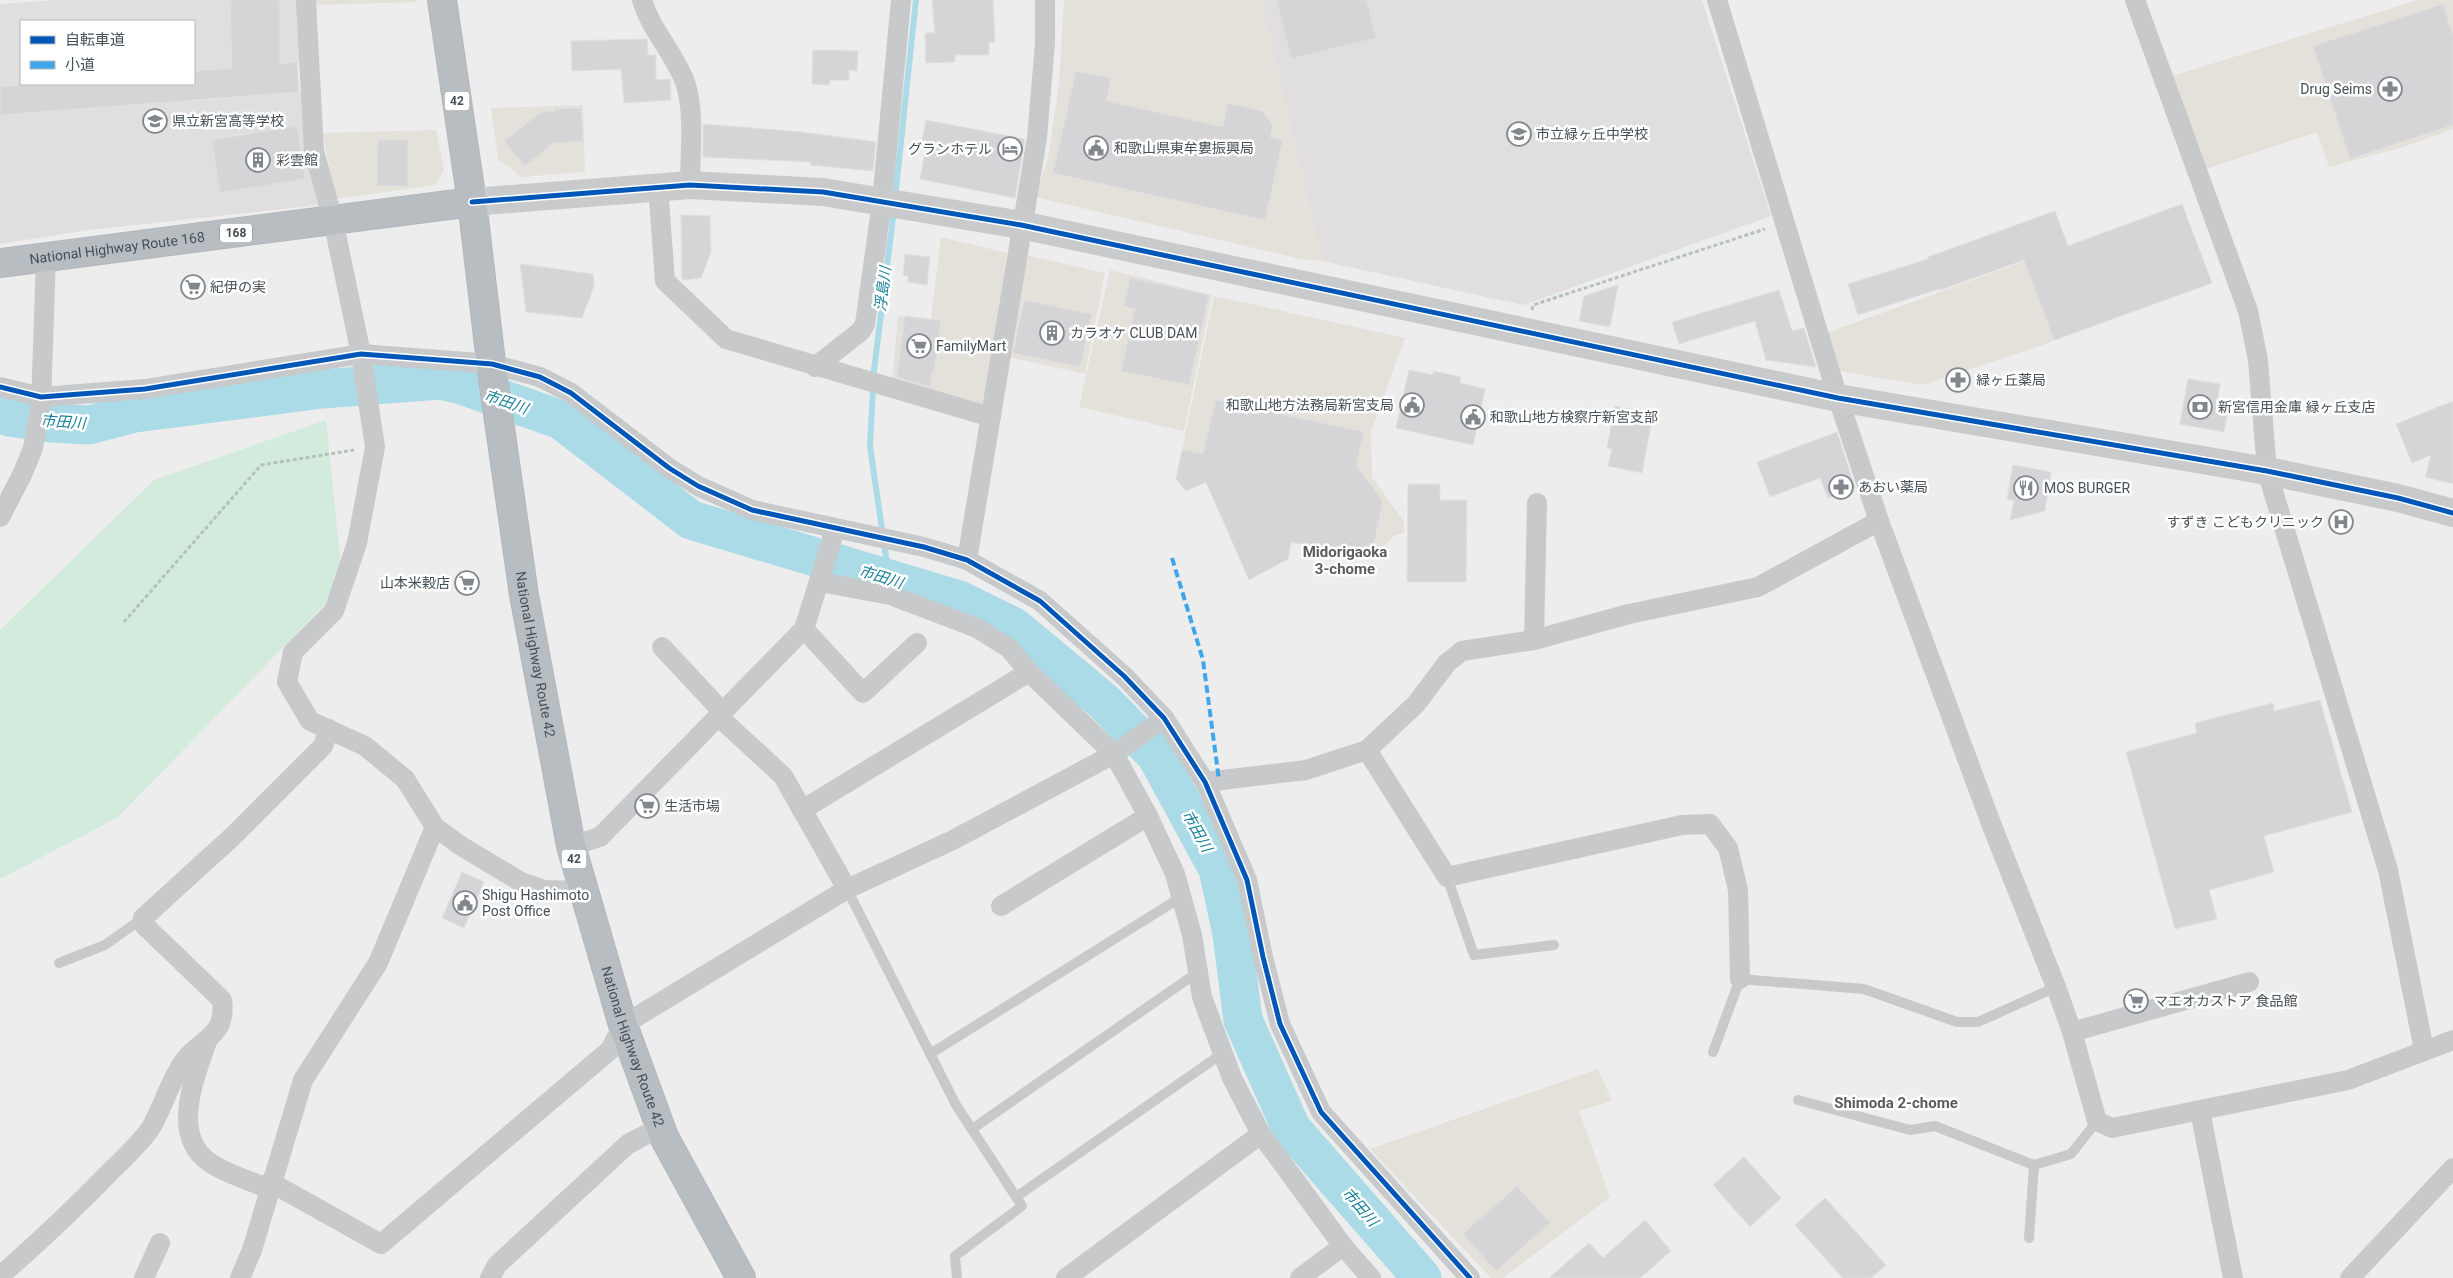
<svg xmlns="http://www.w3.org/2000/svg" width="2453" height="1278" font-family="Roboto,'Noto Sans JP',sans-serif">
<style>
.commercial{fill:#e4e0da}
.education{fill:#e0dede;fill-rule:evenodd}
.green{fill:#d3ebdc}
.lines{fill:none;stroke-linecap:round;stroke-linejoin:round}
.stream{stroke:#aadbe7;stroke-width:6}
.river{stroke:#aadbe7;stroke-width:39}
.building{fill:#d5d5d7;stroke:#dfdfe0}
.highway-casing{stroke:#b3b7bc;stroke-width:30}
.path{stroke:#b6c0bd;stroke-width:3;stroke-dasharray:4 2.5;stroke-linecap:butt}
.lane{stroke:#c7c9cb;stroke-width:10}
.street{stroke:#c7c9cb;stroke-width:20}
.secondary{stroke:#c8cacc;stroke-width:28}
.highway{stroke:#b8bdc2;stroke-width:28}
.quiet{stroke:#3fa5ed;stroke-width:4;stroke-dasharray:8 4;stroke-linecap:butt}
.cycleway-casing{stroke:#fff;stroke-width:8}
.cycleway{stroke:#0057b8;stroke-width:5}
.labels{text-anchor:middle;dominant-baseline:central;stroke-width:5;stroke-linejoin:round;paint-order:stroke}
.shield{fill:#fff;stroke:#7e848a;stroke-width:1}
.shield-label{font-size:12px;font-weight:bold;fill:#465058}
.poi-label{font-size:14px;fill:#465058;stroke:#fff;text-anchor:start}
.street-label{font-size:14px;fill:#465058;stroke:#fff}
.water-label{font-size:15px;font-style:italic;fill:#17809a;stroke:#fff}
.neighbourhood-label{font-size:15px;font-weight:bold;fill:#595d60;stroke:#fff}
</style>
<rect width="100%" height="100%" fill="#eeeded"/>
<g class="commercial">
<path d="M316 0H417V2L316 5Z"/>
<path d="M1064 0H1261L1322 261 1301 259 1035 197 1048 158 1059 85Z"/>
<path d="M2418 0H2453V129L2404 147 2329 167 2317 132 2206 169 2172 76Z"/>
<path d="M583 105 585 172 521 177 498 159 491 108Z"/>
<path d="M436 130 444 170 436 185 335 199 323 133Z"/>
<path d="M2182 204 2212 283 2031 349 1922 385 1840 371 1827 333Z"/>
<path d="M941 237 1007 253 985 404 975 408 892 382 898 315 931 319Z"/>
<path d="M1026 255 1105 273 1085 374 1009 357Z"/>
<path d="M1110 270 1212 295 1184 431 1079 407Z"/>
<path d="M1214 296 1405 338 1371 431 1372 477 1404 521V533L1395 535 1371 558 1291 542 1288 559 1249 580 1207 482 1186 491 1176 479Z"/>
<path d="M1598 1069 1612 1101 1579 1111 1610 1197 1503 1278H1491L1370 1149Z"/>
</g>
<g class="education">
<path d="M56 0H230L280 17V0H302L320 205 89 230 0 244V115L163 103 162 84H191L193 101 302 92 299 62 194 71V21H21V84H32L0 87V4ZM297 126 305 179 220 192 212 140Z"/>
<path d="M1261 0H1702L1771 216 1523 305 1322 261Z"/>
</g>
<path class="green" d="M326 420 343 586 117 818 0 879V630L154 480Z"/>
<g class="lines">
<g class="stream">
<path d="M895 198 916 0"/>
<path d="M889 578 870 446 874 370 894 210"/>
</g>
<path class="river" d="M0 413 9 417 51 423 89 425 135 413 322 389 440 380 462 385 561 420 691 520 959 600 1014 627 1103 701 1156 755 1218 869 1232 934 1243 1020 1291 1128 1422 1278"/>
</g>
<g class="building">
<path d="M230 0H280V64L297 62 299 92 0 115V87L32 84H194V71L232 68Z"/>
<path d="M932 0H993L995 42H989V55H955V62L926 63 925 33H935Z"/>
<path d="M1277 0H1367L1376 38 1291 59Z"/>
<path d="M2443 4 2453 35V125L2350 159 2313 46Z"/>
<path d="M647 39 648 55H656V80L670 79 671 100 624 103 621 69 572 71 571 41Z"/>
<path d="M813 50 858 51 857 71 849 70V80H830L829 85 812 84Z"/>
<path d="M1076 71 1111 78 1106 101 1223 127 1228 103 1262 111 1273 125 1270 137 1283 140 1265 220 1053 173Z"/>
<path d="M581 108 583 141 553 143 525 166 504 141 541 112H554V109Z"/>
<path d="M926 120 1025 139 1015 198 920 179 927 141 922 140Z"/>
<path d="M703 124 801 132 876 142 873 171 810 165 811 162 703 157Z"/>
<path d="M297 126 305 179 220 193 212 140Z"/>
<path d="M378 140H408V186H377Z"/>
<path d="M2182 204 2212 283 2054 340 2024 260 1940 290 1939 289 1858 315 1848 284 1928 259V257L2055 211 2068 246Z"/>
<path d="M681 215 710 216 711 252 701 278 682 280Z"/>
<path d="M905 254 930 257 927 285 908 282V276L903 275Z"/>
<path d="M520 264 593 274 594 286 582 318 526 312Z"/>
<path d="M1130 278 1209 295 1189 385 1121 371 1135 309 1124 306Z"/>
<path d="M1618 285 1610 327 1579 321 1584 296Z"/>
<path d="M1779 290 1792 331 1804 328 1816 367 1766 360 1755 321 1679 344 1672 322Z"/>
<path d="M1024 300 1092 314 1080 367 1013 353Z"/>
<path d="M905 316 941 321 934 372H932L930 387 897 377Z"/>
<path d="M1409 370 1433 375V371L1461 377 1460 383 1485 389 1473 445 1396 428Z"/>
<path d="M2188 379 2220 384 2217 403 2229 405 2224 432 2180 424Z"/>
<path d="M1216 400 1364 432 1356 466 1383 501 1371 558 1291 542 1288 559 1249 580 1206 482 1186 491 1176 479 1182 450 1203 454Z"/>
<path d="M2453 401V484L2425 477 2431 455 2412 463 2396 424Z"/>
<path d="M1615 406 1653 414 1642 473 1608 466 1612 449 1607 448Z"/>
<path d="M1837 432 1855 488 1828 498 1820 478 1770 497 1757 462Z"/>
<path d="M2013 465 2051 472 2045 511 2010 520 2014 501 2007 499Z"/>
<path d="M1408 484H1440V500H1467L1466 582H1407Z"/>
<path d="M2320 700 2352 812 2264 836 2274 872 2209 890 2217 919 2175 929 2126 752 2197 733 2195 723 2273 703 2274 711Z"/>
<path d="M462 872 484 882 464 928 442 918Z"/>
<path d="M1744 1157 1781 1198 1750 1227 1713 1185Z"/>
<path d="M1517 1186 1550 1223 1496 1271 1463 1234Z"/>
<path d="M1825 1198 1886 1265 1871 1278H1843L1795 1225Z"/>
<path d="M1645 1220 1671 1251 1640 1278H1549L1589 1243 1603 1258Z"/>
</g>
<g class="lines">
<g class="highway-casing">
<g id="highway">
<path id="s1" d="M442 0 472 202 493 379 524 595 571 846 623 1025 664 1137 741 1278"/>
<path id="s2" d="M0 263 472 202"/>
</g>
</g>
<g class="path">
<path d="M1532 310 1533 305 1765 229"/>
<path d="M124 622 261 465 354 450"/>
</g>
<g class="lane">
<path d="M1447 877 1474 955 1554 945"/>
<path d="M847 889 956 1105 1022 1206 955 1256 957 1278"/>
<path d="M59 963 105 945 143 918"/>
<path d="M1713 1052 1740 979 1864 989 1957 1022H1978L2056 987"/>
<path d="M930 1054 1183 896"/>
<path d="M1798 1100 1910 1130 1935 1126 2034 1165 2071 1154 2097 1121"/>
<path d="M972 1129 1198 972"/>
<path d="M1016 1197 1223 1053"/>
<path d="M2029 1238 2034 1165"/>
</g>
<g class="street">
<path d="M306 0 314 151 333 220 361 354 375 447 357 543 334 611 293 652 287 682 310 721 365 746 405 779 435 827 461 846 521 882 544 890 583 891"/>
<path d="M642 0C651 30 674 53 685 82 695 110 690 155 690 185"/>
<path d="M1717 0 1838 398 1879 521 1992 826 2056 987 2072 1032 2097 1121 2112 1128 2348 1080 2453 1040"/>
<path d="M2135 0 2248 311 2258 360 2267 471 2388 870 2424 1050"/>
<path d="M658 186 665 281 726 339 991 417"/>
<path d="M815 367 861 331 865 324 882 202 901 0"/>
<path d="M0 387 41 397 145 389 361 354 492 364 540 377 571 393 669 468 698 486 752 510 924 547 967 560 1040 601 1124 676 1164 718 1205 782 1247 880 1263 957 1280 1024 1321 1112 1470 1278"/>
<path d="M0 517 22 475 33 448 41 404 46 257"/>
<path d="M967 560 1037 138 1045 43V0"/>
<path d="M820 582 890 595 977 628 1009 648 1029 672 1114 754 1148 816 1175 874 1192 935 1202 997 1232 1078 1261 1134 1343 1246 1371 1278"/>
<path d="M804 629 863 693 917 643"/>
<path d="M1534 640 1537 503"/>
<path d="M662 647 718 707 719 717 783 776 847 889"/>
<path d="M1367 750 1447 877 1682 825 1710 824 1728 848 1738 890 1740 979"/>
<path d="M1205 782 1306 770 1367 750 1416 704 1447 663 1462 651 1534 640 1629 614 1758 587 1879 521"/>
<path d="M802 810 1029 672"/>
<path d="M571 846 600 837 804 629 832 540V527"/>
<path d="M1001 906 1148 816"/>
<path d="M2072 1032 2249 982"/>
<path d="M207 1041C195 1077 170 1135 209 1162 224 1173 251 1181 269 1189"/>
<path d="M2200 1111 2233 1278"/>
<path d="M270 1182 381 1244 610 1050 623 1025 847 889 953 840 1114 754 1164 718"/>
<path d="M0 1276C39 1242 75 1208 111 1171 125 1157 142 1142 152 1126 164 1104 170 1081 184 1061 201 1038 227 1037 222 1000L144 925 143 918 232 837 323 746 329 729"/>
<path d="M144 1278 160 1243"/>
<path d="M240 1278 252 1250 303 1080 378 963 435 827"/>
<path d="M490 1278 497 1265 628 1144 661 1127"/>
<path d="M1066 1278 1261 1134"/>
<path d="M1300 1278 1343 1246"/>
<path d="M2350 1278 2453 1168"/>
</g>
<path class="secondary" d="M472 202 690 185 823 192 1021 225 1838 398 2267 471 2398 498 2453 513"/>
<use href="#highway" class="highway"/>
<path class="quiet" d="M1172 558 1203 660 1219 780"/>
<g class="cycleway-casing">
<g id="cycleway">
<path d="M472 202 690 185 823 192 1021 225 1838 398 2267 471 2398 498 2453 513"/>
<path d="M0 387 41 397 145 389 361 354 492 364 540 377 571 393 669 468 698 486 752 510 924 547 967 560 1040 601 1124 676 1164 718 1205 782 1247 880 1263 957 1280 1024 1321 1112 1470 1278"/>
</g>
</g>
<use href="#cycleway" class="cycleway"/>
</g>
<defs>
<g id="pharmacy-ring" transform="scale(1.25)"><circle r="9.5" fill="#fff" stroke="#81878c" stroke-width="1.5"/><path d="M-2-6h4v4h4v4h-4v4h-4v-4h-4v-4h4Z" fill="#81878c"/></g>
<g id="school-ring" transform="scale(1.25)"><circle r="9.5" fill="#fff" stroke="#81878c" stroke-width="1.5"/><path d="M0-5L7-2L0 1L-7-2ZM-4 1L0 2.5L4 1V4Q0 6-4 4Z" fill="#81878c"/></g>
<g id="civic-ring" transform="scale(1.25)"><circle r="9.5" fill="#fff" stroke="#81878c" stroke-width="1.5"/><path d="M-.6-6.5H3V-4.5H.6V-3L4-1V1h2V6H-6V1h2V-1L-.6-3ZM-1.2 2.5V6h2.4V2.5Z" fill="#81878c"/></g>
<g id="hotel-ring" transform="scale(1.25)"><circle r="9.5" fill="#fff" stroke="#81878c" stroke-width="1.5"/><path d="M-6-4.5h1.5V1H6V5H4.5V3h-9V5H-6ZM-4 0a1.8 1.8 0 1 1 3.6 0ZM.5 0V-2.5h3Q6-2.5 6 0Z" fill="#81878c"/></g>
<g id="building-ring" transform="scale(1.25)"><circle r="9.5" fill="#fff" stroke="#81878c" stroke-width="1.5"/><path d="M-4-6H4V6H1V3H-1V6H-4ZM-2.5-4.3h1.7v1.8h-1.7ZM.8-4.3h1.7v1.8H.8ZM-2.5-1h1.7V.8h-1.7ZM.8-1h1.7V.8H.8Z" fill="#81878c"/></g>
<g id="supermarket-ring" transform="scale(1.25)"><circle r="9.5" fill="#fff" stroke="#81878c" stroke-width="1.5"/><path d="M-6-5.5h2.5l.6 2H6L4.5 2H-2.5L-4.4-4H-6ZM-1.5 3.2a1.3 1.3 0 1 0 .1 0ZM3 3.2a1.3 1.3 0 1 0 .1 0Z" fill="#81878c"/></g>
<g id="bank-ring" transform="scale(1.25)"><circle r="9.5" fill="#fff" stroke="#81878c" stroke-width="1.5"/><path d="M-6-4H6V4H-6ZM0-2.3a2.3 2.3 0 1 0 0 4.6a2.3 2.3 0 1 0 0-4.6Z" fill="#81878c"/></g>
<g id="restaurant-ring" transform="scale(1.25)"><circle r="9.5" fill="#fff" stroke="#81878c" stroke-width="1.5"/><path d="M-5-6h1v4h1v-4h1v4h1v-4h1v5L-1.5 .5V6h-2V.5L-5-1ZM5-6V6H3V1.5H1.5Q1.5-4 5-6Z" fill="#81878c"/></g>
<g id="hospital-ring" transform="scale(1.25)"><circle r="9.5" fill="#fff" stroke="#81878c" stroke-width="1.5"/><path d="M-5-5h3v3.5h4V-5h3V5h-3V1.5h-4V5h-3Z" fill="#81878c"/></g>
</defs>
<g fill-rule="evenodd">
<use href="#pharmacy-ring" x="2390" y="89"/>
<use href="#school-ring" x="155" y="121"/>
<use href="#school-ring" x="1519" y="134"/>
<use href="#civic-ring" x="1096" y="148"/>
<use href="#hotel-ring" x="1010" y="149"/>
<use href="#building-ring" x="258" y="160"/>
<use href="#supermarket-ring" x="193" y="287"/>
<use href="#building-ring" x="1052" y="333"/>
<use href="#supermarket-ring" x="919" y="346"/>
<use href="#pharmacy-ring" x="1958" y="380"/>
<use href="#civic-ring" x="1412" y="405"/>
<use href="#bank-ring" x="2200" y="407"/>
<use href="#civic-ring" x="1473" y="417"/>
<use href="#pharmacy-ring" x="1841" y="487"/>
<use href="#restaurant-ring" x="2026" y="488"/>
<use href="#hospital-ring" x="2341" y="522"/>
<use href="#supermarket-ring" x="467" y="583"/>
<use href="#supermarket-ring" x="647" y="806"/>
<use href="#civic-ring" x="465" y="903"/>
<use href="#supermarket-ring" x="2136" y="1001"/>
</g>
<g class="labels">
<g class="shield">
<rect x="444.5" y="91.5" width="25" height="19" rx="4"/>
<rect x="220" y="223.5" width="32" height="19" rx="4"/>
<rect x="561.5" y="849.5" width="25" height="19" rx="4"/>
</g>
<g class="shield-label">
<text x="457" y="101">42</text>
<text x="236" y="233">168</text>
<text x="574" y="859">42</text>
</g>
<g class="poi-label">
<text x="2372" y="89" text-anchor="end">Drug Seims</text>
<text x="172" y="121">県立新宮高等学校</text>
<text x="1536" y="134">市立緑ヶ丘中学校</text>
<text x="1114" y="148">和歌山県東牟婁振興局</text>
<text x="992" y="149" text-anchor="end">グランホテル</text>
<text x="276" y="160">彩雲館</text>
<text x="210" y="287">紀伊の実</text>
<text x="1070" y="333">カラオケ CLUB DAM</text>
<text x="936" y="346">FamilyMart</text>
<text x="1976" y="380">緑ヶ丘薬局</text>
<text x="1394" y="405" text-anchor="end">和歌山地方法務局新宮支局</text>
<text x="2218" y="407">新宮信用金庫 緑ヶ丘支店</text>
<text x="1490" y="417">和歌山地方検察庁新宮支部</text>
<text x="1858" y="487">あおい薬局</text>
<text x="2044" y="488">MOS BURGER</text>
<text x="2324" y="522" text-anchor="end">すずき こどもクリニック</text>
<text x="450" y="583" text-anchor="end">山本米穀店</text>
<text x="664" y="806">生活市場</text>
<text x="482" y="895">Shigu Hashimoto<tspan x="482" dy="16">Post Office</tspan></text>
<text x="2154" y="1001">マエオカストア 食品館</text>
</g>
<g class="street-label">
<text stroke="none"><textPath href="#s2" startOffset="118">National Highway Route 168</textPath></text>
<text stroke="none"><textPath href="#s1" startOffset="661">National Highway Route 42</textPath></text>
<text stroke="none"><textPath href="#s1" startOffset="1066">National Highway Route 42</textPath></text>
</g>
<g class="water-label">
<text transform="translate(883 289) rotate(-83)">浮島川</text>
<text transform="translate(506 402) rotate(19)">市田川</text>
<text transform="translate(63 422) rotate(4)">市田川</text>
<text transform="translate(881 577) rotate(17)">市田川</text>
<text transform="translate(1197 831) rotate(61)">市田川</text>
<text transform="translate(1360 1207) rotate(49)">市田川</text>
</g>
<g class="neighbourhood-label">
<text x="1345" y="552">Midorigaoka<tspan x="1345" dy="17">3-chome</tspan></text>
<text x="1896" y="1103">Shimoda 2-chome</text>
</g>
</g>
<rect x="20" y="20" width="175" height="65" fill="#ffffff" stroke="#b5b9bc"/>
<rect x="30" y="36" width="25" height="8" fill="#0057b8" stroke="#b5b9bc"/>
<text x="65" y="45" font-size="15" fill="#465058">自転車道</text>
<rect x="30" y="61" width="25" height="8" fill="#3fa5ed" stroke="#b5b9bc"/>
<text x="65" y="70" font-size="15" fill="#465058">小道</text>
</svg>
